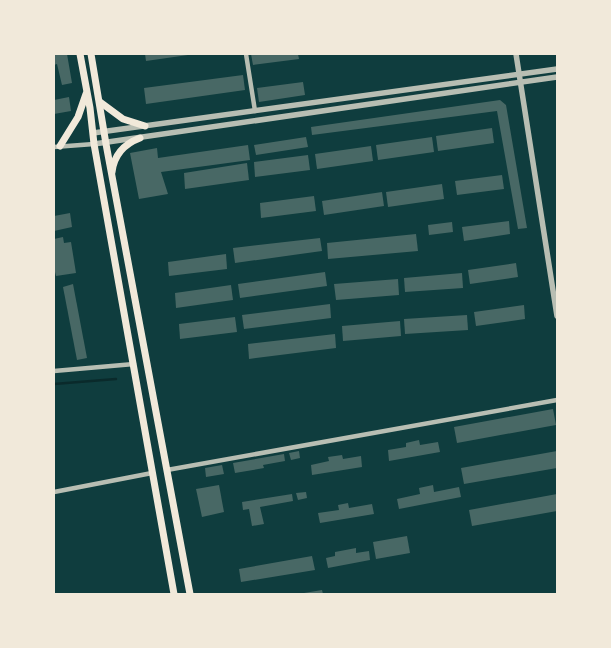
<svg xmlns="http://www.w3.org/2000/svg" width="611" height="648" font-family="'Source Serif 4',serif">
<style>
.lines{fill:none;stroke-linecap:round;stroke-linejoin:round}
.stream{stroke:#0a2a2b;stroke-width:2.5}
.building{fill:#486865}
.minor{stroke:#b8beb3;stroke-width:4.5}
.tertiary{stroke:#b8beb3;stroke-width:5.5}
.primary{stroke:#f1e9da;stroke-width:7}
</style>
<rect width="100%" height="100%" fill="#0f3d3e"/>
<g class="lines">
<path class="stream" d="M54 384 116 379"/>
</g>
<g class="building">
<path d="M54 54H67L72 83 62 85 57 64 54 65Z"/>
<path d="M145 54H188V55L146 61Z"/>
<path d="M251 54H298L299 59 253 65Z"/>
<path d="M243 75 245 90 146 104 144 88Z"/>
<path d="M303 82 305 95 259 102 257 88Z"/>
<path d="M69 97 71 111 54 114V100Z"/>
<path d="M500 100 506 105 527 228 518 229 497 111 312 135 311 127Z"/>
<path d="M492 128 494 143 438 151 436 136Z"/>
<path d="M306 137 308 147 256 155 254 145Z"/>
<path d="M432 137 434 152 378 160 376 145Z"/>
<path d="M248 145 250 160 161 172 168 194 139 199 130 153 157 148 158 158Z"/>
<path d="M371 146 373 161 317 169 315 154Z"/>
<path d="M308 155 310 170 255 177 254 162Z"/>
<path d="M247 163 249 180 185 189 184 173Z"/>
<path d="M502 175 504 189 457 195 455 181Z"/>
<path d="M442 184 444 199 388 207 386 192Z"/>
<path d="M382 192 384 206 324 215 322 201Z"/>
<path d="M314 196 316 211 261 218 260 203Z"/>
<path d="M70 213 72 227 54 231V216Z"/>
<path d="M509 221 510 234 464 241 462 227Z"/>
<path d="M452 222 453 232 429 235 428 225Z"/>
<path d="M416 234 418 251 328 259 327 243Z"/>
<path d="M63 237 64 243 71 242 76 273 56 276 55 272H54V239Z"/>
<path d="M320 238 322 251 235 263 233 248Z"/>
<path d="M226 254 227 269 169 276 168 262Z"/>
<path d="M516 263 518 277 470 284 468 270Z"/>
<path d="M325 272 327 286 240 298 238 284Z"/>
<path d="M462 273 463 288 405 292 404 278Z"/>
<path d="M398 279 399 295 336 300 334 284Z"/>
<path d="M73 284 87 358 77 360 63 287Z"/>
<path d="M231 285 233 300 176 308 175 293Z"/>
<path d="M330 304 331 318 244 329 242 315Z"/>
<path d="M524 305 525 319 476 326 474 312Z"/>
<path d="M467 315 468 330 405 334 404 319Z"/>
<path d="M235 317 237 332 180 339 179 324Z"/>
<path d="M400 321 401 336 343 341 342 326Z"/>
<path d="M335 334 336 348 249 359 248 344Z"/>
<path d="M553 409 556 425 457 443 454 427Z"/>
<path d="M419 440 420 445 438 442 440 452 389 461 388 450 406 447V443Z"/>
<path d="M299 451 300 458 291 460 289 453Z"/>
<path d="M557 451V468L464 484 461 468Z"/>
<path d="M284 454 285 461 263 465 264 468 235 473 233 463Z"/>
<path d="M342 455 343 459 361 456 362 467 312 475 311 465 329 461 328 457Z"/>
<path d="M222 465 224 474 206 477 205 468Z"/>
<path d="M219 485 224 512 202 517 196 489Z"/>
<path d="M433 485 434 492 459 487 461 497 399 509 397 499 420 494 419 488Z"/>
<path d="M306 492 307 498 298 500 296 493Z"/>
<path d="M292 494 293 501 260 507 264 524 252 526 249 509 243 510 242 502Z"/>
<path d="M557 494V511L472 526 469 510Z"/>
<path d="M348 503 349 508 372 504 374 514 320 523 318 513 339 510 338 505Z"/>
<path d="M407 536 410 553 376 559 373 542Z"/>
<path d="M356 548V553L369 551 370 560 328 568 326 558 335 556V552Z"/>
<path d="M312 556 315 570 241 582 239 569Z"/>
<path d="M322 590 323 594H304V593Z"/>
</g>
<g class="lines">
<g class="minor">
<path d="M246 54 255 111"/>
<path d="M54 147 94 144"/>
<path d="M54 371 134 364"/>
<path d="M167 470 557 400"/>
<path d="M54 492 152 473"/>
</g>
<g class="tertiary">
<path d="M516 54 557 316"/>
<path d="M93 133 557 69"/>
<path d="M94 144 557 77"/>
</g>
<g class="primary">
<path d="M80 54 90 108 94 144 174 594"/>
<path d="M91 54 106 144 190 594"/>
<path d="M100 102 123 119 145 126"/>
<path d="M60 146 78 117 86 94"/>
<path d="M112 172C114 155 124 144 140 138"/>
</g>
</g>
<rect width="611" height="648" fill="none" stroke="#f1e9da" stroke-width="110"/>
</svg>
